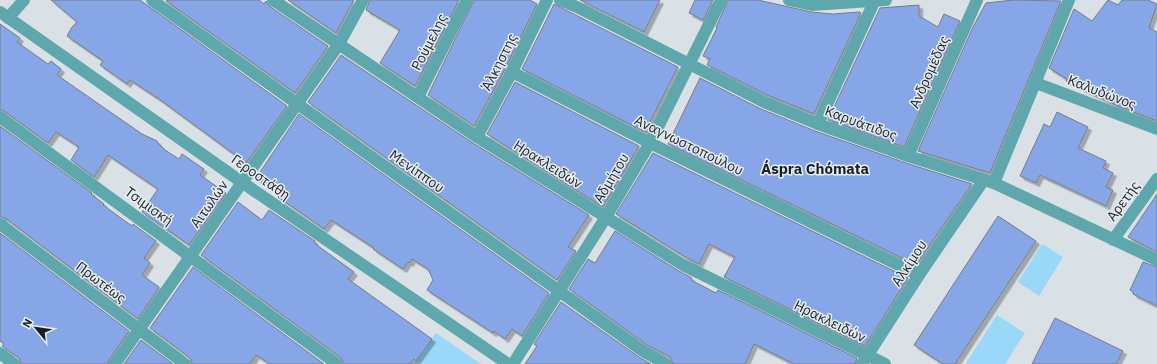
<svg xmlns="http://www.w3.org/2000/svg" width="1157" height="364" font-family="'IBM Plex Sans',sans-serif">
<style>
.green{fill:#9ad8f9}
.building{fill:#87a6e8;stroke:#787c82;filter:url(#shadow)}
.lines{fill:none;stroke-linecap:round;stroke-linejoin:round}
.minor{stroke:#5ea7ac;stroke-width:12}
.labels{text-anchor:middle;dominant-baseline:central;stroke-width:3;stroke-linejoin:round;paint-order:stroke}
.street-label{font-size:14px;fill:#1c1f20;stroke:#e6eff3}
.neighbourhood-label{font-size:15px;font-weight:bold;fill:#1c1f20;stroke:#e6eff3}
</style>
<defs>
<filter id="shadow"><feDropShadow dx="3.5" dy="3.5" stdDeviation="0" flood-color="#0004"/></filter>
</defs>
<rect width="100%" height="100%" fill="#d9e1e6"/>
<g class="green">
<path d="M1042 244 1063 257 1039 296 1018 282Z"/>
<path d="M997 315 1025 333 1005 364H968L966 363Z"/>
<path d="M436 333 481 364H414Z"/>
</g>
<g class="building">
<path d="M51 0H140L287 106 246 163 159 99 130 80 127 84 100 65 103 61 67 36 72 27 77 22Z"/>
<path d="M167 0H259L264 4 266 1 269 6 328 46 295 93 166 1Z"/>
<path d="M288 0H354L336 33Z"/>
<path d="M370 0H459L415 86 380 63 400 30 366 10Z"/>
<path d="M474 0H530L537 4 505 69 474 126 428 95Z"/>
<path d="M580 0H660L644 32Z"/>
<path d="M695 0H713L703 20 689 13Z"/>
<path d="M728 0H758L811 12 833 14 859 12 861 13 814 114 767 95 707 65 710 59 703 56 717 28 716 27Z"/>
<path d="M1013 0 1061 1 990 173 918 151 973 27 986 3Z"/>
<path d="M1108 0 1118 5 1122 0H1148L1157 4 1149 28 1157 32V121L1120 107 1066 81 1067 79 1049 68 1074 9 1092 21Z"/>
<path d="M554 4 678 67 645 132 522 69Z"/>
<path d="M919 5V16L938 27 944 14 960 21 904 147 828 120 880 8Z"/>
<path d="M0 24 20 38 17 42 48 64 51 61 61 69 57 75 142 134 157 141V142L165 150 179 159 182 154 204 169 200 175 226 193 189 245 142 212 158 189 108 155 94 177 71 160 79 147 56 132 48 143 4 111 0 110Z"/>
<path d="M341 55 473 143 589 215 568 247 576 251 557 280 308 102Z"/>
<path d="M700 78 761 109 815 131 906 163 972 184 916 265 668 144Z"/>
<path d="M515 82 639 146 603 207 487 134Z"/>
<path d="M1057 112 1088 127 1078 148 1106 161 1103 168 1113 173 1106 187 1113 190 1106 206 1040 175 1036 183 1020 176 1044 124 1050 127Z"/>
<path d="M299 114 549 293 522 336 512 329 505 339 494 331 493 333 427 290 433 280 428 269 412 259 410 263 408 262 403 269 373 249 374 248 331 220 324 229 278 197 280 195 256 178Z"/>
<path d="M0 126 92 193 91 194 104 204 103 205 132 226 133 224 156 241 144 258 150 263 142 275 159 287 138 319 5 218 0 217Z"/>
<path d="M653 153 908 278 865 346 724 277 735 257 709 244 699 264 687 258 616 214Z"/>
<path d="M1157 194V252L1128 237Z"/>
<path d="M238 202 262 220 269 210 315 241 314 243 354 272 348 279 432 339 416 361 414 359 410 364H344L341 358 201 255Z"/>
<path d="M998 216 1036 241 955 364H943L914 345Z"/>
<path d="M615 231 679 271 692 278 691 280 716 293 718 290 857 358 855 364H794L754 344 745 364H673L670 357 647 345 569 289 588 259 595 263Z"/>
<path d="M0 233 129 331 109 360 108 364H21L19 358 2 346 4 344 0 341Z"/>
<path d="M1143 262 1157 267V306L1133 294V292L1130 290Z"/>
<path d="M193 267 324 364H270L256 355 250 364H192L190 358 150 328Z"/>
<path d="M561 302 639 357 651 364H525L537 346 534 344Z"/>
<path d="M1055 318 1123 351 1116 364H1032Z"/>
<path d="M141 340 173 364H124Z"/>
</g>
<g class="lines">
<g class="minor">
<path d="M152 0 643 351 666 364"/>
<path d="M273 0 477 137 683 265 885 364"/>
<path d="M560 0 577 7 764 102 818 124 908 156 994 183 1157 260"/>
<path d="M789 0 812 5 886 0"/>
<path d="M0 12 243 183 508 364"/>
<path d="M8 18 24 0"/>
<path d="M512 72 650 143 919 275"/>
<path d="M1036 83 1157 129"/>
<path d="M418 97 467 0"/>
<path d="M0 117 337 364"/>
<path d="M818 124 875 0"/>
<path d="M477 137 512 72 547 0"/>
<path d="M908 156 977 0"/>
<path d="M994 183 1069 0"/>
<path d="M0 224 185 364"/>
<path d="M1113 240 1157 179"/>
<path d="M0 353 14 364"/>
<path d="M115 364 339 44 363 0"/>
<path d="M513 364 606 217 650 143 721 0"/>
<path d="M862 364 919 275 983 181"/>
</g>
</g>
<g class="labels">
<g class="street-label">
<text transform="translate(429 42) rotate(-63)">Ρούμελης</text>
<text transform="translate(499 62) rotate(-63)">Άλκηστης</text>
<text transform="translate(929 72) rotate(-66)">Ανδρομέδας</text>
<text transform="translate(1102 92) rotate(21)">Καλυδώνος</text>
<text transform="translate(861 123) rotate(20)">Καρυάτιδος</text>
<text transform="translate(689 145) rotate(26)">Αναγνωστοπούλου</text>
<text transform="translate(548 164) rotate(32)">Ηρακλειδών</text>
<text transform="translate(417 171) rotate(35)">Μενίππου</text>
<text transform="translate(261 177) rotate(35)">Γεροστάθη</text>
<text transform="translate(611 178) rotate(-59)">Αδμήτου</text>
<text transform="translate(1123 201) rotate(-54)">Αρετής</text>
<text transform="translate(209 204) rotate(-55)">Αιτωλών</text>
<text transform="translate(149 206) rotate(36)">Τσιμισκή</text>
<text transform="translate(909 263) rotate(-57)">Αλκίμου</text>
<text transform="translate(101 282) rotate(37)">Πρωτέως</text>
<text transform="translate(830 321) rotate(26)">Ηρακλειδών</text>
</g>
<g class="neighbourhood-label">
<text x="815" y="168">Áspra Chómata</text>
</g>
</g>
<g transform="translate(36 328) rotate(299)" stroke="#e6eff3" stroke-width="3" paint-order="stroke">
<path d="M0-3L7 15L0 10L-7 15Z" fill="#1c1f20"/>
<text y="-6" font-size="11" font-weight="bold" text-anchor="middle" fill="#1c1f20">N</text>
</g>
</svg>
